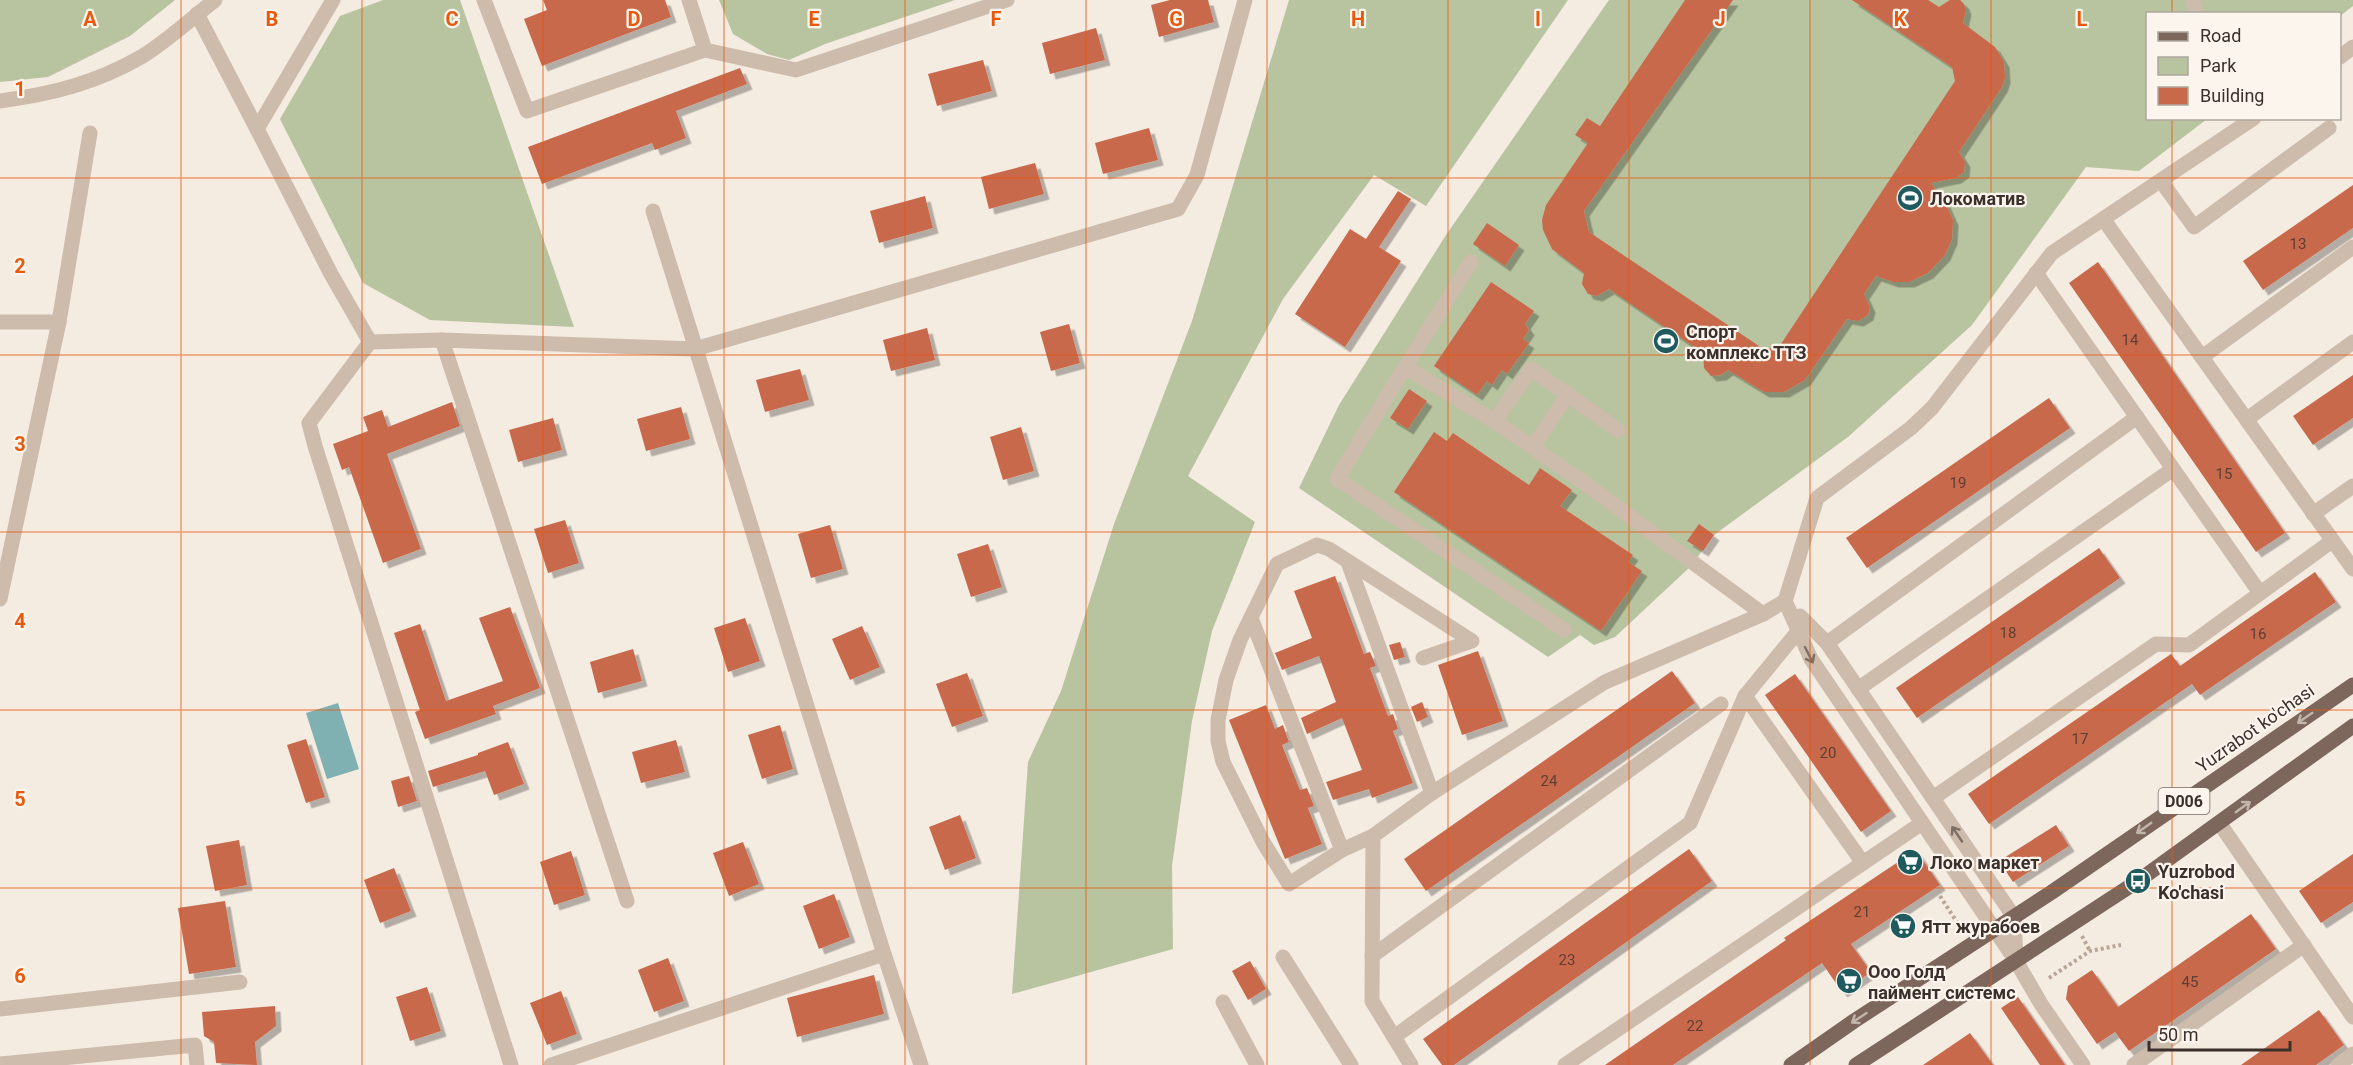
<svg xmlns="http://www.w3.org/2000/svg" width="2353" height="1065" font-family="Roboto,sans-serif">
<style>
.green{fill:#b8c4a0}
.water{fill:#7fb0b2}
.building{fill:#c8694b;filter:url(#shadow)}
.lines{fill:none;stroke-linecap:round;stroke-linejoin:round}
.path{stroke:#b9a596;stroke-width:4;stroke-dasharray:3 3;stroke-linecap:butt}
.minor{stroke:#cdbbac;stroke-width:15}
.major{stroke:#7d675c;stroke-width:15}
.oneway{stroke:#7d6f65}
.oneway2{stroke:#c2b5ac}
.grid{fill:none;stroke:#e8590c;stroke-width:1.5;stroke-opacity:0.55}
.labels{text-anchor:middle;dominant-baseline:central;stroke-width:4.5;stroke-linejoin:round;paint-order:stroke}
.number-label{font-size:15px;fill:#5e3e33}
.shield{fill:#fbf5ee;stroke:#756b66;stroke-width:1.5}
.shield-label{font-size:16px;font-weight:bold;fill:#3b302b}
.poi-label{font-size:18px;font-weight:bold;fill:#3b302b;stroke:#fbf5ee;text-anchor:start}
.street-label{font-size:18px;fill:#3b302b;stroke:#fbf5ee}
.grid-label{font-size:20px;text-anchor:middle;font-weight:bold;fill:#e8590c;stroke:#fbf5ee;stroke-width:4.5;stroke-linejoin:round;paint-order:stroke}
</style>
<defs>
<filter id="shadow"><feDropShadow dx="5.5" dy="5.5" stdDeviation="0" flood-color="#0004"/></filter>
</defs>
<rect width="100%" height="100%" fill="#f4ebe1"/>
<g class="green">
<path d="M0 0H175L130 36 48 77 0 82Z"/>
<path d="M383 0H460L574 327 430 320 363 283 280 119 340 16Z"/>
<path d="M719 0H955L825 44 789 60 767 54 733 34Z"/>
<path d="M1289 0H1568L1426 206 1374 175 1283 299 1188 476 1255 522 1212 631 1192 721 1172 866 1173 949 1012 994 1028 762 1061 691 1114 524 1192 321Z"/>
<path d="M1609 0H2353V6L2340 16V14H2148V118L2207 119 2139 171 2086 167 1972 325 1848 437 1714 535 1690 567 1615 637 1594 645 1580 635 1548 657 1299 488 1339 405 1446 235Z"/>
</g>
<path class="water" d="M338 703 359 769 327 779 306 713Z"/>
<g class="building">
<path d="M543 0H665L671 17 542 66 524 19 547 10Z"/>
<path d="M1170 0H1208L1214 22 1159 37 1151 5Z"/>
<path d="M1685 0H1733L1584 211 1589 232 1765 350 1781 344 1955 81 1952 67 1852 0H1928L1939 7 1950 0H1960L1964 4 1966 10 1963 23 1995 47 2004 62 2005 78 2002 87 1959 152 1965 162 1964 172 1956 178 1931 183 1946 204 1953 220 1952 239 1945 255 1928 273 1909 282H1893L1876 276 1864 294 1870 307 1868 315 1858 321 1847 319 1805 380 1784 392H1764L1728 370 1721 375 1711 376 1704 368 1703 353 1609 289 1597 296 1588 294 1582 284 1584 273 1552 249 1543 230 1542 220 1546 205 1588 143 1575 135 1587 118 1600 126Z"/>
<path d="M1096 28 1105 60 1050 74 1042 43Z"/>
<path d="M983 60 992 91 937 106 928 74Z"/>
<path d="M740 68 747 84 676 111 686 138 655 150 652 143 542 184 528 147Z"/>
<path d="M1149 128 1158 160 1103 174 1095 143Z"/>
<path d="M1035 163 1044 194 989 209 981 177Z"/>
<path d="M2353 185V228L2263 290 2243 261Z"/>
<path d="M1398 191 1411 199 1379 247 1401 261 1345 347 1295 314 1350 229 1366 239Z"/>
<path d="M925 196 933 228 879 243 870 211Z"/>
<path d="M1487 223 1519 245 1505 266 1473 244Z"/>
<path d="M2098 262 2285 533 2256 552 2069 283Z"/>
<path d="M1491 282 1534 311 1525 324 1529 330 1523 339 1529 343 1507 374 1502 370 1492 385 1487 381 1477 395 1434 366Z"/>
<path d="M1069 324 1080 363 1051 371 1040 332Z"/>
<path d="M927 328 935 360 891 371 883 340Z"/>
<path d="M800 369 809 400 765 412 756 380Z"/>
<path d="M2353 375V418L2313 445 2293 416Z"/>
<path d="M1409 389 1427 401 1408 429 1390 418Z"/>
<path d="M2049 398 2070 428 1867 568 1846 538Z"/>
<path d="M452 402 460 426 387 454 421 549 383 563 349 467 342 470 333 444 368 431 363 417 382 410 388 427Z"/>
<path d="M681 407 690 439 646 451 637 419Z"/>
<path d="M553 418 562 450 518 462 509 430Z"/>
<path d="M1021 427 1034 471 1003 480 990 437Z"/>
<path d="M1434 432 1447 441 1453 433 1529 485 1540 468 1572 490 1560 506 1633 555 1628 562 1642 571 1601 631 1394 492Z"/>
<path d="M565 520 579 563 548 573 534 529Z"/>
<path d="M1699 524 1714 535 1703 551 1687 541Z"/>
<path d="M830 525 843 569 811 578 798 534Z"/>
<path d="M988 544 1002 587 971 597 957 554Z"/>
<path d="M2099 548 2120 578 1917 718 1896 688Z"/>
<path d="M2315 572 2336 602 2200 695 2192 684 1989 824 1968 794 2171 654 2180 666Z"/>
<path d="M1335 576 1364 654 1370 652 1376 666 1370 668 1388 716 1393 714 1398 729 1393 731 1413 783 1372 798 1369 789 1333 800 1326 782 1362 770 1342 718 1307 734 1301 718 1336 702 1319 656 1282 670 1275 653 1312 638 1294 591Z"/>
<path d="M510 607 540 688 493 706 496 714 425 739 415 712 420 710 394 633 420 624 446 701 503 681 479 618Z"/>
<path d="M745 618 760 661 728 672 714 628Z"/>
<path d="M862 626 880 667 850 680 832 639Z"/>
<path d="M1400 642 1405 657 1394 660 1389 645Z"/>
<path d="M633 649 642 681 598 693 590 662Z"/>
<path d="M1478 651 1503 721 1462 735 1438 665Z"/>
<path d="M1672 671 1695 703 1426 891 1404 859Z"/>
<path d="M967 673 983 716 952 727 936 684Z"/>
<path d="M1795 674 1891 811 1861 832 1765 695Z"/>
<path d="M1422 702 1428 717 1417 722 1411 707Z"/>
<path d="M1266 705 1275 729 1283 725 1289 742 1282 745 1300 790 1307 788 1314 806 1308 808 1322 844 1285 859 1229 720Z"/>
<path d="M780 725 793 769 762 779 748 735Z"/>
<path d="M306 739 325 797 306 803 287 745Z"/>
<path d="M676 740 685 772 641 783 632 752Z"/>
<path d="M508 742 524 784 494 795 485 771 433 787 428 771 478 755V753Z"/>
<path d="M409 776 417 801 398 807 391 781Z"/>
<path d="M960 815 976 858 945 870 929 827Z"/>
<path d="M2056 825 2069 846 2013 882 1999 861Z"/>
<path d="M239 840 247 885 215 891 206 846Z"/>
<path d="M743 842 759 884 729 896 713 853Z"/>
<path d="M1689 849 1712 881 1454 1065H1442L1423 1039Z"/>
<path d="M1916 850 1940 885 1851 944 1871 972 1842 992 1822 963 1673 1065H1605L1786 940 1784 938Z"/>
<path d="M571 851 585 895 554 905 540 862Z"/>
<path d="M2353 854V902L2321 923 2299 891Z"/>
<path d="M394 868 411 911 380 923 364 880Z"/>
<path d="M834 894 850 937 819 949 803 906Z"/>
<path d="M225 901 236 967 189 974 178 908Z"/>
<path d="M2251 914 2276 949 2129 1051 2115 1032 2097 1044 2066 999 2068 986 2092 970 2118 1007Z"/>
<path d="M668 958 684 1001 654 1012 638 970Z"/>
<path d="M1250 961 1266 989 1248 1000 1232 971Z"/>
<path d="M874 975 884 1014 797 1037 787 998Z"/>
<path d="M427 987 441 1031 410 1041 396 997Z"/>
<path d="M561 991 577 1034 547 1045 530 1003Z"/>
<path d="M2018 997 2065 1065H2040L2001 1008Z"/>
<path d="M275 1006 276 1026 255 1042 257 1065 216 1063 214 1042 204 1036 202 1012Z"/>
<path d="M2319 1010 2344 1045 2316 1065H2241Z"/>
<path d="M1970 1033 1993 1065H1923Z"/>
</g>
<g class="lines">
<g class="path">
<path d="M1940 896 1960 927"/>
<path d="M2082 936 2090 951"/>
<path d="M2049 978 2090 951 2121 945"/>
<path d="M2006 992 2009 995"/>
</g>
<g class="minor">
<path d="M333 0 257 129 331 274 370 342"/>
<path d="M484 0 527 111 705 50 796 70 1007 0"/>
<path d="M689 0 705 50"/>
<path d="M2193 0 2196 14"/>
<path d="M197 14 257 129"/>
<path d="M2340 57 2353 47"/>
<path d="M0 101C52 94 96 83 141 57 166 42 192 18 215 0"/>
<path d="M2161 181 2194 227 2329 128"/>
<path d="M653 211 884 954 921 1065"/>
<path d="M2104 220 2353 569"/>
<path d="M2036 273 2260 593"/>
<path d="M0 322H59"/>
<path d="M442 340 627 901"/>
<path d="M370 342 442 340 695 349 1178 209 1197 175 1245 0"/>
<path d="M370 342 309 423 315 446 511 1065"/>
<path d="M2202 357 2353 247"/>
<path d="M1405 367 1471 262"/>
<path d="M2247 419 2353 342"/>
<path d="M1494 421 1405 367 1337 479 1564 630"/>
<path d="M1618 430 1531 369 1494 421 1583 482 1763 614"/>
<path d="M1533 447 1568 394"/>
<path d="M2313 514 2353 486"/>
<path d="M1348 562 1432 793"/>
<path d="M0 599 59 322 90 133"/>
<path d="M1800 616 1827 643 2014 917 2016 961"/>
<path d="M1251 618 1342 850"/>
<path d="M1827 643 2137 417"/>
<path d="M1858 689 2173 469"/>
<path d="M1745 696 1863 863"/>
<path d="M1933 798 2156 644 2189 645 2332 541"/>
<path d="M2220 824 2353 1017"/>
<path d="M1373 836 1342 850 1289 884 1263 842 1223 762 1218 741V720L1226 680 1240 640 1277 564 1317 545 1329 549 1472 641 1423 658"/>
<path d="M1372 956 1721 704"/>
<path d="M1283 957 1351 1065"/>
<path d="M1223 1002 1257 1065"/>
<path d="M0 1009 240 982"/>
<path d="M1394 1037 1690 823 1745 696 1804 624"/>
<path d="M0 1064 195 1045 197 1065"/>
<path d="M551 1065 884 954"/>
<path d="M1411 1065 1372 1001 1373 836 1432 793 1605 682 1763 614 1785 601"/>
<path d="M1565 1065 1922 823"/>
<path d="M2083 1065 2041 1004 2016 961 1811 659 1785 601 1817 498 1911 428 1932 408 2052 253 2254 118"/>
<path d="M2134 1065 2304 945"/>
<path d="M2338 1065 2353 1054"/>
</g>
<g class="major">
<path d="M1791 1065 1854 1021 2052 892 2353 685"/>
<path d="M1856 1065 2138 881 2353 726"/>
</g>
</g>
<defs><path id="oneway-shaft" d="M-6 0H5M1.5-3L5.5 0L1.5 3" fill="none" stroke-width="1.6" stroke-linecap="round" stroke-linejoin="round" transform="scale(1.5)"/></defs>
<g class="oneway">
<use href="#oneway-shaft" transform="translate(1809 655) rotate(63)"/>
<use href="#oneway-shaft" transform="translate(1957 834) rotate(-124)"/>
</g>
<g class="oneway2">
<use href="#oneway-shaft" transform="translate(2305 718) rotate(145)"/>
<use href="#oneway-shaft" transform="translate(2243 807) rotate(-36)"/>
<use href="#oneway-shaft" transform="translate(2144 828) rotate(145)"/>
<use href="#oneway-shaft" transform="translate(1859 1018) rotate(147)"/>
</g>
<path class="grid" d="M181 0V1065M362 0V1065M543 0V1065M724 0V1065M905 0V1065M1086 0V1065M1267 0V1065M1448 0V1065M1629 0V1065M1810 0V1065M1991 0V1065M2172 0V14M2172 118V1065M0 178H2353M0 355H2353M0 532H2353M0 710H2353M0 888H2353"/>
<defs>
<g id="stadium-disc" transform="scale(1.35)"><circle r="9.5" fill="#1f5a5e" stroke="#fbf5ee"/><path d="M0-5a6.5 5 0 1 0 0 10a6.5 5 0 1 0 0-10ZM-3.5-1.8h7v3.6h-7Z" fill="#fff"/></g>
<g id="supermarket-disc" transform="scale(1.35)"><circle r="9.5" fill="#1f5a5e" stroke="#fbf5ee"/><path d="M-6-5.5h2.5l.6 2H6L4.5 2H-2.5L-4.4-4H-6ZM-1.5 3.2a1.3 1.3 0 1 0 .1 0ZM3 3.2a1.3 1.3 0 1 0 .1 0Z" fill="#fff"/></g>
<g id="bus-disc" transform="scale(1.35)"><circle r="9.5" fill="#1f5a5e" stroke="#fbf5ee"/><path d="M-5-6H5V4H4V6H2V4H-2V6H-4V4H-5ZM-3.5-4V0h7V-4ZM-3.5 1.2v1.5H-2V1.2ZM2 1.2v1.5H3.5V1.2Z" fill="#fff"/></g>
</defs>
<g fill-rule="evenodd">
<use href="#stadium-disc" x="1910" y="198"/>
<use href="#stadium-disc" x="1666" y="341"/>
<use href="#supermarket-disc" x="1910" y="862"/>
<use href="#bus-disc" x="2138" y="881"/>
<use href="#supermarket-disc" x="1903" y="926"/>
<use href="#supermarket-disc" x="1849" y="981"/>
</g>
<g class="labels">
<g class="number-label">
<text x="2298" y="244">13</text>
<text x="2130" y="340">14</text>
<text x="2224" y="474">15</text>
<text x="1958" y="483">19</text>
<text x="2008" y="633">18</text>
<text x="2258" y="634">16</text>
<text x="2080" y="739">17</text>
<text x="1828" y="753">20</text>
<text x="1549" y="781">24</text>
<text x="1862" y="912">21</text>
<text x="1567" y="960">23</text>
<text x="2190" y="982">45</text>
<text x="1695" y="1026">22</text>
</g>
<rect class="shield" x="2158.5" y="788" width="51" height="26" rx="4.5"/>
<g class="shield-label">
<text x="2184" y="801">D006</text>
</g>
<g class="poi-label">
<text x="1930" y="198">Локоматив</text>
<text x="1686" y="331">Спорт<tspan x="1686" dy="21">комплекс ТТЗ</tspan></text>
<text x="1930" y="862">Локо маркет</text>
<text x="2158" y="871">Yuzrobod<tspan x="2158" dy="21">Ko'chasi</tspan></text>
<text x="1922" y="926">Ятт журабоев</text>
<text x="1868" y="971">Ооо Голд<tspan x="1868" dy="21">паймент системс</tspan></text>
</g>
<g class="street-label">
<text transform="translate(2255 728) rotate(-35)">Yuzrabot ko'chasi</text>
</g>
</g>
<g class="grid-label">
<text x="90" y="26">A</text>
<text x="272" y="26">B</text>
<text x="452" y="26">C</text>
<text x="634" y="26">D</text>
<text x="814" y="26">E</text>
<text x="996" y="26">F</text>
<text x="1176" y="26">G</text>
<text x="1358" y="26">H</text>
<text x="1538" y="26">I</text>
<text x="1720" y="26">J</text>
<text x="1900" y="26">K</text>
<text x="2082" y="26">L</text>
<text x="20" y="96">1</text>
<text x="20" y="273">2</text>
<text x="20" y="451">3</text>
<text x="20" y="628">4</text>
<text x="20" y="806">5</text>
<text x="20" y="983">6</text>
</g>
<rect x="2146" y="12" width="195" height="108" fill="#fbf5ee" stroke="#aea6a0" stroke-width="1.5"/>
<rect x="2158" y="32" width="30" height="9" fill="#7d675c" stroke="#aea6a0" stroke-width="1.5"/>
<text x="2200" y="42" font-size="18" fill="#3b302b">Road</text>
<rect x="2158" y="57" width="30" height="18" fill="#b8c4a0" stroke="#aea6a0" stroke-width="1.5"/>
<text x="2200" y="72" font-size="18" fill="#3b302b">Park</text>
<rect x="2158" y="87" width="30" height="18" fill="#c8694b" stroke="#aea6a0" stroke-width="1.5"/>
<text x="2200" y="102" font-size="18" fill="#3b302b">Building</text>
<path d="M2149 1041v9h141v-9" fill="none" stroke="#3b302b" stroke-width="3"/>
<text x="2158" y="1041" font-size="18" fill="#3b302b" stroke="#fbf5ee" stroke-width="4.5" paint-order="stroke">50 m</text>
</svg>
